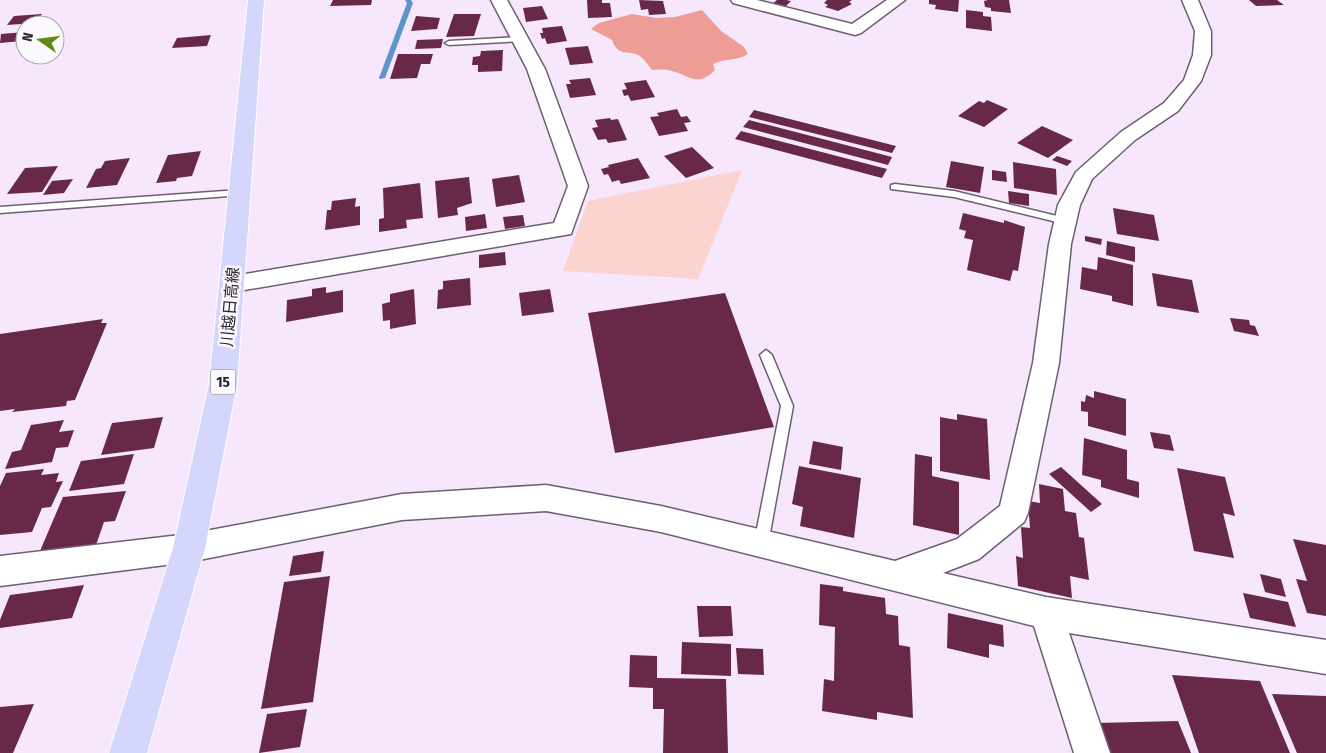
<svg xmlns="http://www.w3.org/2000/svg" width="1326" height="753" font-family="'Fira Sans Condensed','Noto Sans JP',sans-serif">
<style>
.green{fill:#fbd3cf}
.forest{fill:#ed9d96}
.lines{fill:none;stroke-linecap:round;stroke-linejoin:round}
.stream{fill:#5e95c8;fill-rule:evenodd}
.building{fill:#682949}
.lane-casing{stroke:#6d5f72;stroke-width:3}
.street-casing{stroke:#6d5f72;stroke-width:3}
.primary-casing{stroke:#fff;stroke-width:2}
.lane{fill:#fff;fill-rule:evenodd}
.street{fill:#fff;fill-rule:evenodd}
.primary{fill:#d4d6fb;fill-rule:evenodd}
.labels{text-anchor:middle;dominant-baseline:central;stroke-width:5;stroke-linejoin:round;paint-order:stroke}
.shield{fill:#fcf9fe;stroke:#68636a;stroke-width:1}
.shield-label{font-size:15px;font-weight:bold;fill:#29232b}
.street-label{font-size:16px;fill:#29232b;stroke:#fcf9fe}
</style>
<rect width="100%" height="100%" fill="#f7e7fd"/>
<path class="green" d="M742 170 698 279 563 271 588 201Z"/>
<path class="forest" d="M702 10 721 31 744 47 748 54C737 61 725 58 713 64L715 70C696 89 689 74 668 70 663 69 657 70 652 70 649 66 645 60 641 57 631 48 618 59 612 40L591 29 599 23 632 14 656 18 675 17Z"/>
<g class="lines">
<path class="stream" d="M405 0H411L413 3 385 78 380 79 379 78 407 3Z"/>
</g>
<g class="building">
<path d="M333 0H372L371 5 330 6Z"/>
<path d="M587 0H602V3H610L612 17 588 18Z"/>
<path d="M639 0 663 1 666 14 649 15 648 9 641 10Z"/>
<path d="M777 0H786L791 1 785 7 772 4Z"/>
<path d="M827 0H852L849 2 852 4 838 11 825 7 828 5 824 3Z"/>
<path d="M929 0H959L958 12 935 9 936 5 929 4Z"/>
<path d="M988 0H1009L1011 13 991 11V8L985 7 984 1Z"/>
<path d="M1249 0H1277L1284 5 1256 6Z"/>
<path d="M542 6 548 19 526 22 523 8Z"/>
<path d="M966 10 983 12V16L991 17 992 31 966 28Z"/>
<path d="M42 14 35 23 7 25 14 16Z"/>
<path d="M454 14H481L474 36 446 37Z"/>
<path d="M416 16 440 18 437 29 411 31Z"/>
<path d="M562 26 567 41 547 44 545 38 542 39 540 33H543L542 28Z"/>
<path d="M25 32 22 41 0 43 1 34Z"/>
<path d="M211 35 207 46 172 48 177 38Z"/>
<path d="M443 39 441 48 415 49 417 40Z"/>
<path d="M588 46 593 63 570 65 565 48Z"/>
<path d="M503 50 502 71 478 72V65H472L473 57 480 56 481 51Z"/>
<path d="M398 54H433L430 64H421L417 78 390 79Z"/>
<path d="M590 78 596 95 570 98 566 84H571L569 80Z"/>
<path d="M646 80 655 97 631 101 628 95 624 96 622 90 627 89 624 83Z"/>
<path d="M987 100 1008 109 984 127 958 116 979 101 984 103Z"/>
<path d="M677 109 681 117 687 116 691 122 684 123 688 131 659 136 650 117 659 116 657 113Z"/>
<path d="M754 110 896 146 892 153 749 117Z"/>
<path d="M610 118 611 120 618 119 627 140 608 143 606 139 598 140 592 128 598 127 595 120Z"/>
<path d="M749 120 892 157 888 165 743 127Z"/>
<path d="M1042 126 1073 140 1048 158 1017 143Z"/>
<path d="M741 131 887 169 882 178 735 139Z"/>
<path d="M692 147 714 168 686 178 664 156Z"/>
<path d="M201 151 192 176 177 178 176 181 156 183 168 155Z"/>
<path d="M1057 156 1072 161 1067 166 1052 160Z"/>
<path d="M130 158 117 185 86 188 96 169 101 168 105 161Z"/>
<path d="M638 158 650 178 621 184 619 180 612 182 608 174 604 175 601 169 609 167 608 165Z"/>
<path d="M951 161 984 167 980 193 946 187Z"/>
<path d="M1013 162 1056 169 1057 195 1014 188Z"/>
<path d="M58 166 42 192 7 194 25 168Z"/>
<path d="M992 170 1006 172 1007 182 992 180Z"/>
<path d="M519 175 525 202 496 207 492 179Z"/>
<path d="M469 177 472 203 457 208 458 215 438 218 435 181Z"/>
<path d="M73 179 64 193 43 195 52 181Z"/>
<path d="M420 183 423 218 406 220 407 228 379 232V219L384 218 383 188Z"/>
<path d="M1008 191 1029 194V206L1009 203Z"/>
<path d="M356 198 355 207 360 206V225L325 230 327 210H331L332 201Z"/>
<path d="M1113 208 1154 215 1159 241 1117 234Z"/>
<path d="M963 213 1004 223V220L1025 227 1018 271 1013 270 1010 281 967 270 973 240 964 238 966 231 959 229Z"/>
<path d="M485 214 487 228 466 231 465 217Z"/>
<path d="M523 215 525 226 505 229 503 217Z"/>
<path d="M1085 236 1102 239 1101 245 1085 241Z"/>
<path d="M1107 241 1135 247V262L1106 255Z"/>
<path d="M505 252 506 265 479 268V255Z"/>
<path d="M1098 257 1133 265V306L1112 301V296L1080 289 1082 267 1097 270Z"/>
<path d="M1152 273 1192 280 1199 313 1157 306Z"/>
<path d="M470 278 471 305 437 309 438 290 443 289V281Z"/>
<path d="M326 287V293L343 290V312L286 322 287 300 312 296V289Z"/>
<path d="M414 289 416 324 390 329V320L383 321 382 304 390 302V294Z"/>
<path d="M550 289 554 312 522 316 519 293Z"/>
<path d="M725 293 774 427 615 453 588 313Z"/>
<path d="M1230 318 1249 320 1250 325 1255 326 1259 336 1234 331Z"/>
<path d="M103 319 101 323H107L75 400 67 401 66 406 12 412 15 409 0 411V334Z"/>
<path d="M1094 391 1126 399V436L1088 426V412L1081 411V401L1085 402 1086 395 1094 398Z"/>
<path d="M957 414 987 419 990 480 940 471V417L957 420Z"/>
<path d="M163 417 154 448 101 455 112 423Z"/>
<path d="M64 420 59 432 74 430 68 447 56 448 52 462 5 469 12 452 21 450 31 425Z"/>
<path d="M1150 432 1170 435 1174 451 1154 448Z"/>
<path d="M1084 438 1127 450V479L1139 482V498L1101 487V480L1082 475Z"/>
<path d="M813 441 843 447 841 470 809 464Z"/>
<path d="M134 454 124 484 69 491 81 461Z"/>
<path d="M915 454 932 457V476L959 482V535L913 525Z"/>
<path d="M799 466 861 478 854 538 800 526 803 507 792 504Z"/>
<path d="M1061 467 1102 504 1091 512 1049 474Z"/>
<path d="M1177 468 1225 477 1235 516 1223 513 1234 558 1194 551Z"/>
<path d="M44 469 41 475 59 473 56 482 63 481 51 507 42 508 32 532 0 535V486L6 473Z"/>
<path d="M1039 484 1063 489 1065 511 1076 513 1079 537 1084 538 1089 580 1070 576 1072 598 1018 586 1016 556 1023 558 1021 527 1030 528 1028 501 1040 503Z"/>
<path d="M126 491 115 521 104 522 96 545 40 551 63 497Z"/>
<path d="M1293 539 1326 545V616L1307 613 1296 579 1307 581Z"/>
<path d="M324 551 321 572 289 576 293 556Z"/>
<path d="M1260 574 1281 579 1286 597 1265 592Z"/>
<path d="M330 576 313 702 261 709 284 582Z"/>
<path d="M820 584 843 587V591L885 598 886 614 898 616 899 645 910 647 913 718 877 712V720L822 711 824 679 834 681 835 627 819 625Z"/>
<path d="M84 585 72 618 0 628V620L10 595Z"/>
<path d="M1243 593 1288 602 1296 627 1250 618Z"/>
<path d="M697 606H731L733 636 699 637Z"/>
<path d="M948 613 1003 625 1004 647 989 644V658L947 648Z"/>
<path d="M682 642 731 644V676L681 674Z"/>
<path d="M736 648 763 649 764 675 738 674Z"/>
<path d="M630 655 657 656V678L726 679 728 753H663L664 709H653V688L629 687Z"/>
<path d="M1172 675 1260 681 1290 753H1199Z"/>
<path d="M1272 694 1326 696V753H1297Z"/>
<path d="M34 704 13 753H0V707Z"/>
<path d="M307 709 300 747 259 753 267 714Z"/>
<path d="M1178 721 1191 753H1107L1096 723Z"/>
</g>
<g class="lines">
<g class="lane-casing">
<g id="lane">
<path d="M520 37H523V41L449 45 445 43 449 41Z"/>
<path d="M895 184 954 191 1065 218 1070 221 1065 224 954 197 891 189V185Z"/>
<path d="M239 190 244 193 243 195 0 213V207Z"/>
<path d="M766 350 772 355 793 406 768 544 766 549 761 551 756 549 754 544 781 406 760 355Z"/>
</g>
</g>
<g class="street-casing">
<g id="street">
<path d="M491 0H507L545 69 588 186 571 234 233 292 225 290 221 284 225 278 233 276 554 223 568 186 527 69Z"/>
<path d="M731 0H757L852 24 887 0H905L861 33 855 35 733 3Z"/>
<path d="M1182 0H1198L1211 31V55L1201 81 1178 111 1135 140 1092 179 1080 205 1071 244 1059 363 1028 513 1024 522 979 559 943 573 1046 597 1326 640V674L1069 633 1110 753H1074L1034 626 661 532 546 511 402 520 189 562 0 586V556L189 534 402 494 546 485 661 506 895 561 957 539 1000 506 1033 363 1049 244 1058 205 1076 172 1121 132 1164 103 1184 80 1193 55 1195 31Z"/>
</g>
</g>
<g class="primary-casing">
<path id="primary" d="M248 0H264L237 384 205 548 147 753H109L173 548 209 384Z"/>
</g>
<use href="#lane" class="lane"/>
<use href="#street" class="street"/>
<use href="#primary" class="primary"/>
</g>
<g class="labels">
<rect class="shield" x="210.5" y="369.5" width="25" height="25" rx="4"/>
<g class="shield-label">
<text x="223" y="382">15</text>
</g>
<g class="street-label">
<text transform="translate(230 307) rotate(-85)">川越日高線</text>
</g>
</g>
<g transform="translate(40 40) rotate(284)"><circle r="24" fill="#fcf9fe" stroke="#a8a3aa"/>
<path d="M0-4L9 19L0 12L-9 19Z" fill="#628a16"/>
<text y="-8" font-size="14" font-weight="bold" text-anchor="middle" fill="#29232b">N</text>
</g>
</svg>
